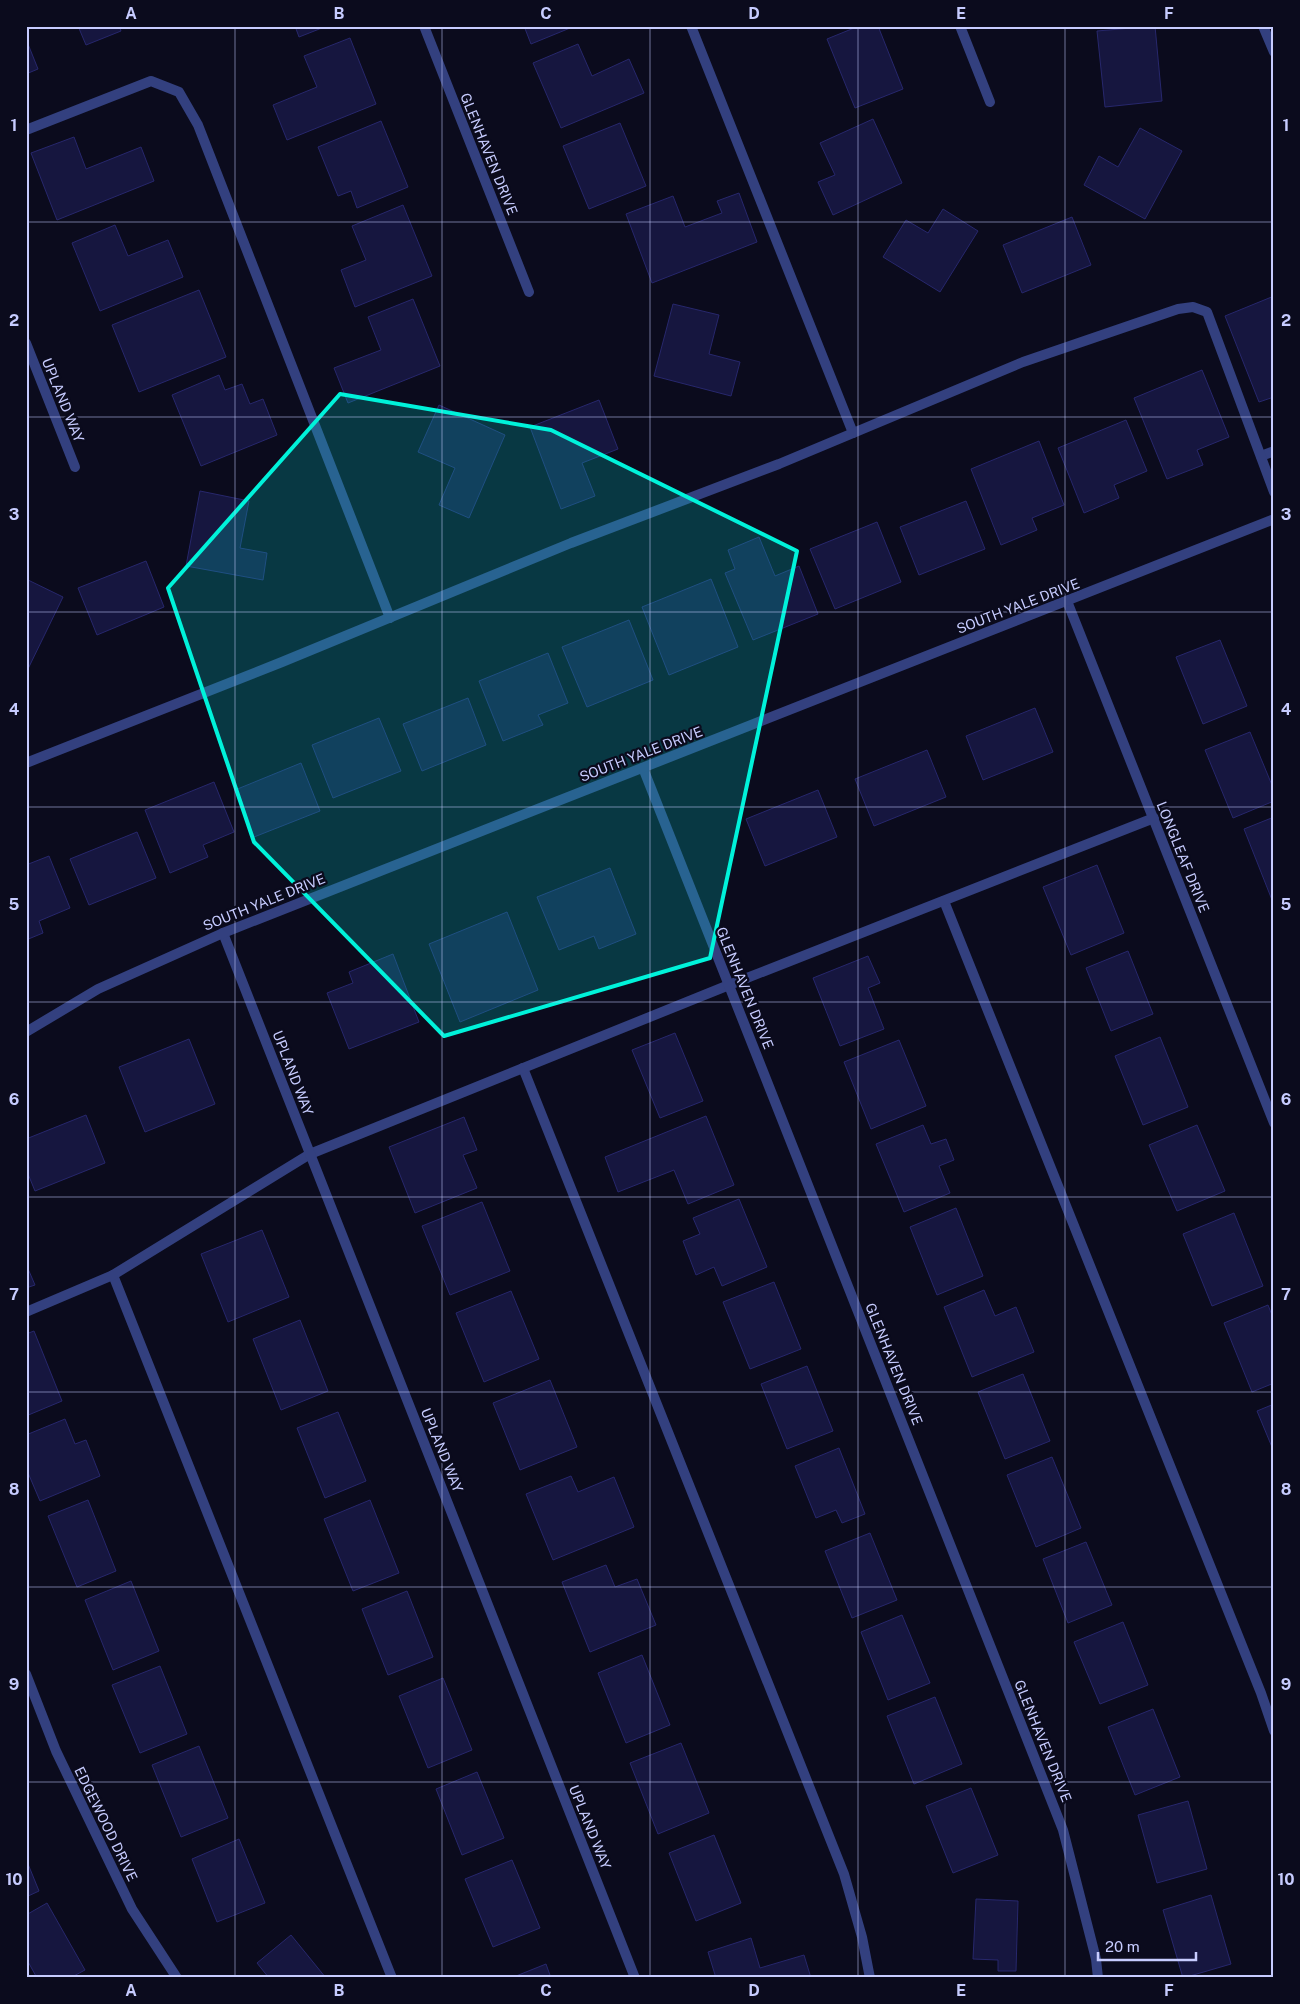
<svg xmlns="http://www.w3.org/2000/svg" width="1300" height="2004" font-family="'Public Sans',sans-serif">
<style>
.building{fill:#16163f;stroke:#27276c}
.lines{fill:none;stroke-linecap:round;stroke-linejoin:round}
.service{stroke:#33407f;stroke-width:10}
.minor{stroke:#33407f;stroke-width:10}
.tertiary{stroke:#33407f;stroke-width:10}
.marked{fill:#00f2da;fill-opacity:0.2;stroke:#00f2da;stroke-width:4;stroke-linejoin:round}
.grid{fill:none;stroke:#c7ccff;stroke-width:1;stroke-opacity:0.55}
.labels{text-anchor:middle;dominant-baseline:central;stroke-width:4.5;stroke-linejoin:round;paint-order:stroke}
.street-label{font-size:14px;fill:#c7ccff;stroke:#0b0b1d}
.neatline{fill:none;stroke:#c7ccff;stroke-width:2}
.grid-label{font-size:16px;text-anchor:middle;font-weight:bold;fill:#c7ccff}
</style>
<rect width="100%" height="100%" fill="#0b0b1d"/>
<g class="building">
<path d="M78 26H119L121 31 86 45Z"/>
<path d="M295 26H327L299 37Z"/>
<path d="M524 26H575L531 44Z"/>
<path d="M859 26H878L903 89 855 108 827 39Z"/>
<path d="M1155 26 1162 101 1105 107 1097 31Z"/>
<path d="M350 38 376 104 287 140 273 105 317 87 304 56Z"/>
<path d="M26 39 38 69 26 74Z"/>
<path d="M578 44 592 76 629 59 644 93 561 128 533 63Z"/>
<path d="M873 119 902 183 833 215 818 182 835 175 820 143Z"/>
<path d="M381 121 408 187 357 208 351 191 338 196 318 147Z"/>
<path d="M620 123 646 186 589 209 563 146Z"/>
<path d="M1140 128 1182 151 1145 219 1084 185 1099 156 1118 167Z"/>
<path d="M74 137 86 169 141 147 154 181 57 220 31 153Z"/>
<path d="M739 193 757 242 652 283 626 214 673 196 685 227 722 213 717 201Z"/>
<path d="M403 205 432 276 355 307 341 270 366 260 352 226Z"/>
<path d="M943 209 978 231 940 292 883 257 906 220 928 233Z"/>
<path d="M1072 217 1091 265 1022 293 1003 245Z"/>
<path d="M115 225 128 256 168 240 183 277 100 311 72 243Z"/>
<path d="M199 290 226 357 139 392 112 325Z"/>
<path d="M1274 296V397L1259 402 1225 316Z"/>
<path d="M413 299 440 366 348 403 334 368 381 350 368 317Z"/>
<path d="M673 304 719 315 709 354 740 362 731 396 654 376Z"/>
<path d="M1202 370 1229 437 1197 450 1203 465 1167 479 1134 398Z"/>
<path d="M219 375 225 390 242 384 250 404 263 399 277 435 201 466 172 395Z"/>
<path d="M599 400 618 449 582 463 595 496 561 509 530 427Z"/>
<path d="M439 405 505 435 469 518 439 505 455 468 418 452Z"/>
<path d="M1126 420 1147 471 1114 485 1119 498 1084 513 1058 448Z"/>
<path d="M1039 441 1064 505 1032 518 1037 530 1001 545 971 469Z"/>
<path d="M200 491 249 501 240 548 267 553 263 580 186 566Z"/>
<path d="M966 501 985 549 919 575 900 527Z"/>
<path d="M877 522 901 582 835 609 810 549Z"/>
<path d="M759 537 775 576 799 566 818 614 753 640 725 573 735 569 728 550Z"/>
<path d="M146 561 164 607 97 635 78 588Z"/>
<path d="M26 579 63 597 26 673Z"/>
<path d="M711 579 738 647 669 675 642 607Z"/>
<path d="M629 620 653 680 587 707 562 647Z"/>
<path d="M1220 640 1247 706 1203 724 1176 657Z"/>
<path d="M548 653 568 703 538 715 543 725 503 741 479 681Z"/>
<path d="M468 698 486 745 422 771 403 724Z"/>
<path d="M1035 708 1053 752 983 780 966 736Z"/>
<path d="M379 718 401 771 333 798 312 745Z"/>
<path d="M1250 732 1274 790V801L1233 818 1205 750Z"/>
<path d="M927 750 946 797 874 826 855 779Z"/>
<path d="M301 763 320 811 254 837 235 790Z"/>
<path d="M214 782 234 832 203 845 208 857 170 873 145 810Z"/>
<path d="M818 790 837 837 765 866 746 819Z"/>
<path d="M1274 817V899L1272 900 1244 829Z"/>
<path d="M137 832 156 878 89 905 70 859Z"/>
<path d="M49 856 70 908 39 921 43 933 26 940V865Z"/>
<path d="M1097 865 1124 933 1071 955 1043 887Z"/>
<path d="M610 868 636 934 599 949 594 936 559 950 537 897Z"/>
<path d="M507 912 538 990 460 1022 429 944Z"/>
<path d="M1128 951 1153 1014 1111 1031 1086 968Z"/>
<path d="M393 954 419 1022 349 1049 327 993 353 983 349 972Z"/>
<path d="M868 956 880 983 868 988 884 1029 840 1046 813 978Z"/>
<path d="M675 1033 703 1101 660 1118 632 1050Z"/>
<path d="M1160 1037 1188 1107 1143 1125 1115 1056Z"/>
<path d="M189 1039 215 1104 145 1132 119 1067Z"/>
<path d="M899 1040 926 1106 871 1129 844 1062Z"/>
<path d="M86 1115 105 1163 35 1191 26 1169V1139Z"/>
<path d="M706 1116 734 1185 688 1204 674 1170 618 1192 605 1157Z"/>
<path d="M464 1117 477 1150 463 1155 477 1188 415 1213 389 1147Z"/>
<path d="M923 1125 931 1144 946 1139 954 1160 939 1166 950 1193 904 1212 876 1144Z"/>
<path d="M1197 1125 1225 1191 1177 1211 1149 1145Z"/>
<path d="M739 1199 767 1267 722 1286 714 1267 696 1275 683 1241 700 1234 693 1218Z"/>
<path d="M482 1202 510 1271 450 1295 422 1226Z"/>
<path d="M956 1208 983 1276 937 1295 910 1227Z"/>
<path d="M1234 1213 1263 1286 1212 1306 1183 1234Z"/>
<path d="M262 1230 289 1297 228 1322 201 1254Z"/>
<path d="M26 1264 35 1285 26 1288Z"/>
<path d="M774 1282 801 1349 750 1369 723 1302Z"/>
<path d="M984 1290 995 1316 1016 1307 1034 1352 972 1377 944 1307Z"/>
<path d="M511 1291 539 1359 484 1382 456 1313Z"/>
<path d="M1268 1305 1274 1320V1383L1252 1392 1224 1323Z"/>
<path d="M300 1320 328 1391 281 1410 253 1339Z"/>
<path d="M34 1331 62 1401 26 1416V1334Z"/>
<path d="M807 1366 833 1431 787 1449 761 1384Z"/>
<path d="M1023 1374 1050 1441 1005 1459 978 1392Z"/>
<path d="M550 1380 577 1447 520 1470 493 1403Z"/>
<path d="M1274 1404V1452L1257 1411Z"/>
<path d="M338 1412 366 1481 325 1498 297 1428Z"/>
<path d="M65 1419 75 1444 86 1440 100 1476 40 1501 26 1468V1435Z"/>
<path d="M839 1448 865 1514 842 1523 836 1510 816 1518 795 1466Z"/>
<path d="M1052 1457 1081 1528 1036 1547 1007 1475Z"/>
<path d="M571 1476 578 1492 614 1477 634 1527 553 1560 526 1494Z"/>
<path d="M88 1500 116 1571 77 1587 48 1516Z"/>
<path d="M370 1500 399 1573 353 1591 324 1519Z"/>
<path d="M870 1533 897 1600 852 1618 825 1551Z"/>
<path d="M1086 1542 1112 1605 1068 1623 1043 1559Z"/>
<path d="M606 1565 615 1587 637 1579 656 1625 590 1652 562 1582Z"/>
<path d="M131 1581 159 1651 113 1670 85 1600Z"/>
<path d="M407 1591 433 1657 388 1675 362 1609Z"/>
<path d="M902 1615 930 1683 888 1700 861 1632Z"/>
<path d="M1123 1622 1148 1685 1100 1704 1074 1642Z"/>
<path d="M642 1655 670 1725 626 1743 598 1673Z"/>
<path d="M160 1666 187 1734 140 1753 112 1685Z"/>
<path d="M443 1678 472 1750 428 1768 399 1696Z"/>
<path d="M935 1697 962 1764 914 1784 887 1716Z"/>
<path d="M1153 1709 1180 1777 1135 1795 1108 1727Z"/>
<path d="M681 1743 709 1813 658 1834 630 1763Z"/>
<path d="M199 1746 228 1818 181 1837 152 1765Z"/>
<path d="M477 1772 504 1838 462 1855 436 1789Z"/>
<path d="M971 1788 998 1855 953 1873 926 1806Z"/>
<path d="M1188 1801 1207 1869 1157 1883 1138 1815Z"/>
<path d="M714 1835 741 1903 696 1921 669 1853Z"/>
<path d="M239 1839 265 1903 217 1922 192 1859Z"/>
<path d="M26 1859 39 1891 26 1897Z"/>
<path d="M512 1860 540 1928 493 1947 465 1879Z"/>
<path d="M1211 1895 1231 1964 1183 1978 1163 1910Z"/>
<path d="M976 1899 1018 1901 1016 1971H998V1960L973 1959Z"/>
<path d="M47 1903 85 1970 70 1978H37L26 1958V1915Z"/>
<path d="M291 1935 326 1978H269L257 1963Z"/>
<path d="M751 1938 760 1968 804 1955 811 1978H716L708 1952Z"/>
<path d="M546 1964 551 1978H511Z"/>
</g>
<g class="lines">
<g class="service">
<path d="M691 26 853 433"/>
<path d="M1263 26 1274 52"/>
<path d="M26 130 151 81 179 92 198 125 390 618"/>
<path d="M1261 456 1274 451"/>
<path d="M26 763 282 662 571 543 779 464 1023 362 1178 309 1193 307 1207 312 1274 492"/>
<path d="M944 901 1261 1693 1274 1731"/>
<path d="M523 1068 844 1874 862 1937 870 1978"/>
<path d="M113 1275 392 1978"/>
<path d="M26 1312 113 1275 310 1154 729 985 1154 818"/>
</g>
<g class="minor">
<path d="M424 26 529 292"/>
<path d="M960 26 990 102"/>
<path d="M26 343 75 467"/>
<path d="M1067 601 1274 1123"/>
<path d="M643 768 1063 1830 1096 1959 1098 1978"/>
<path d="M223 933 635 1978"/>
<path d="M26 1032 98 989 223 933 1274 519"/>
</g>
<path class="tertiary" d="M26 1674 56 1751 132 1909 177 1978"/>
</g>
<path class="marked" d="M340 394 551 430 797 551 710 958 444 1036 254 842 168 588Z"/>
<path class="grid" d="M235 26V1978M442 26V1978M650 26V1978M858 26V1978M1065 26V1978M26 222H1274M26 417H1274M26 612H1274M26 807H1274M26 1002H1274M26 1197H1274M26 1392H1274M26 1587H1274M26 1782H1274"/>
<g class="labels">
<g class="street-label">
<text transform="translate(489 154) rotate(68)">GLENHAVEN DRIVE</text>
<text transform="translate(63 400) rotate(68)">UPLAND WAY</text>
<text transform="translate(1018 606) rotate(-21)">SOUTH YALE DRIVE</text>
<text transform="translate(641 754) rotate(-21)">SOUTH YALE DRIVE</text>
<text transform="translate(1183 857) rotate(68)">LONGLEAF DRIVE</text>
<text transform="translate(264 902) rotate(-22)">SOUTH YALE DRIVE</text>
<text transform="translate(745 988) rotate(68)">GLENHAVEN DRIVE</text>
<text transform="translate(293 1073) rotate(69)">UPLAND WAY</text>
<text transform="translate(894 1364) rotate(68)">GLENHAVEN DRIVE</text>
<text transform="translate(442 1450) rotate(68)">UPLAND WAY</text>
<text transform="translate(1043 1741) rotate(68)">GLENHAVEN DRIVE</text>
<text transform="translate(106 1824) rotate(64)">EDGEWOOD DRIVE</text>
<text transform="translate(590 1827) rotate(68)">UPLAND WAY</text>
</g>
</g>
<rect width="1300" height="2004" fill="none" stroke="#0b0b1d" stroke-width="55"/>
<path d="M1098 1952v8h98v-8" fill="none" stroke="#c7ccff" stroke-width="2.5"/>
<text x="1105" y="1952" font-size="15" fill="#c7ccff" stroke="#0b0b1d" stroke-width="4" paint-order="stroke">20 m</text>
<rect x="28" y="28" width="1244" height="1948" class="neatline"/>
<g class="grid-label">
<text x="131" y="19">A</text>
<text x="339" y="19">B</text>
<text x="546" y="19">C</text>
<text x="754" y="19">D</text>
<text x="961" y="19">E</text>
<text x="1169" y="19">F</text>
<text x="14" y="131">1</text>
<text x="1286" y="131">1</text>
<text x="14" y="326">2</text>
<text x="1286" y="326">2</text>
<text x="14" y="520">3</text>
<text x="1286" y="520">3</text>
<text x="14" y="715">4</text>
<text x="1286" y="715">4</text>
<text x="14" y="910">5</text>
<text x="1286" y="910">5</text>
<text x="14" y="1105">6</text>
<text x="1286" y="1105">6</text>
<text x="14" y="1300">7</text>
<text x="1286" y="1300">7</text>
<text x="14" y="1495">8</text>
<text x="1286" y="1495">8</text>
<text x="14" y="1690">9</text>
<text x="1286" y="1690">9</text>
<text x="14" y="1885">10</text>
<text x="1286" y="1885">10</text>
<text x="131" y="1996">A</text>
<text x="339" y="1996">B</text>
<text x="546" y="1996">C</text>
<text x="754" y="1996">D</text>
<text x="961" y="1996">E</text>
<text x="1169" y="1996">F</text>
</g>
</svg>
